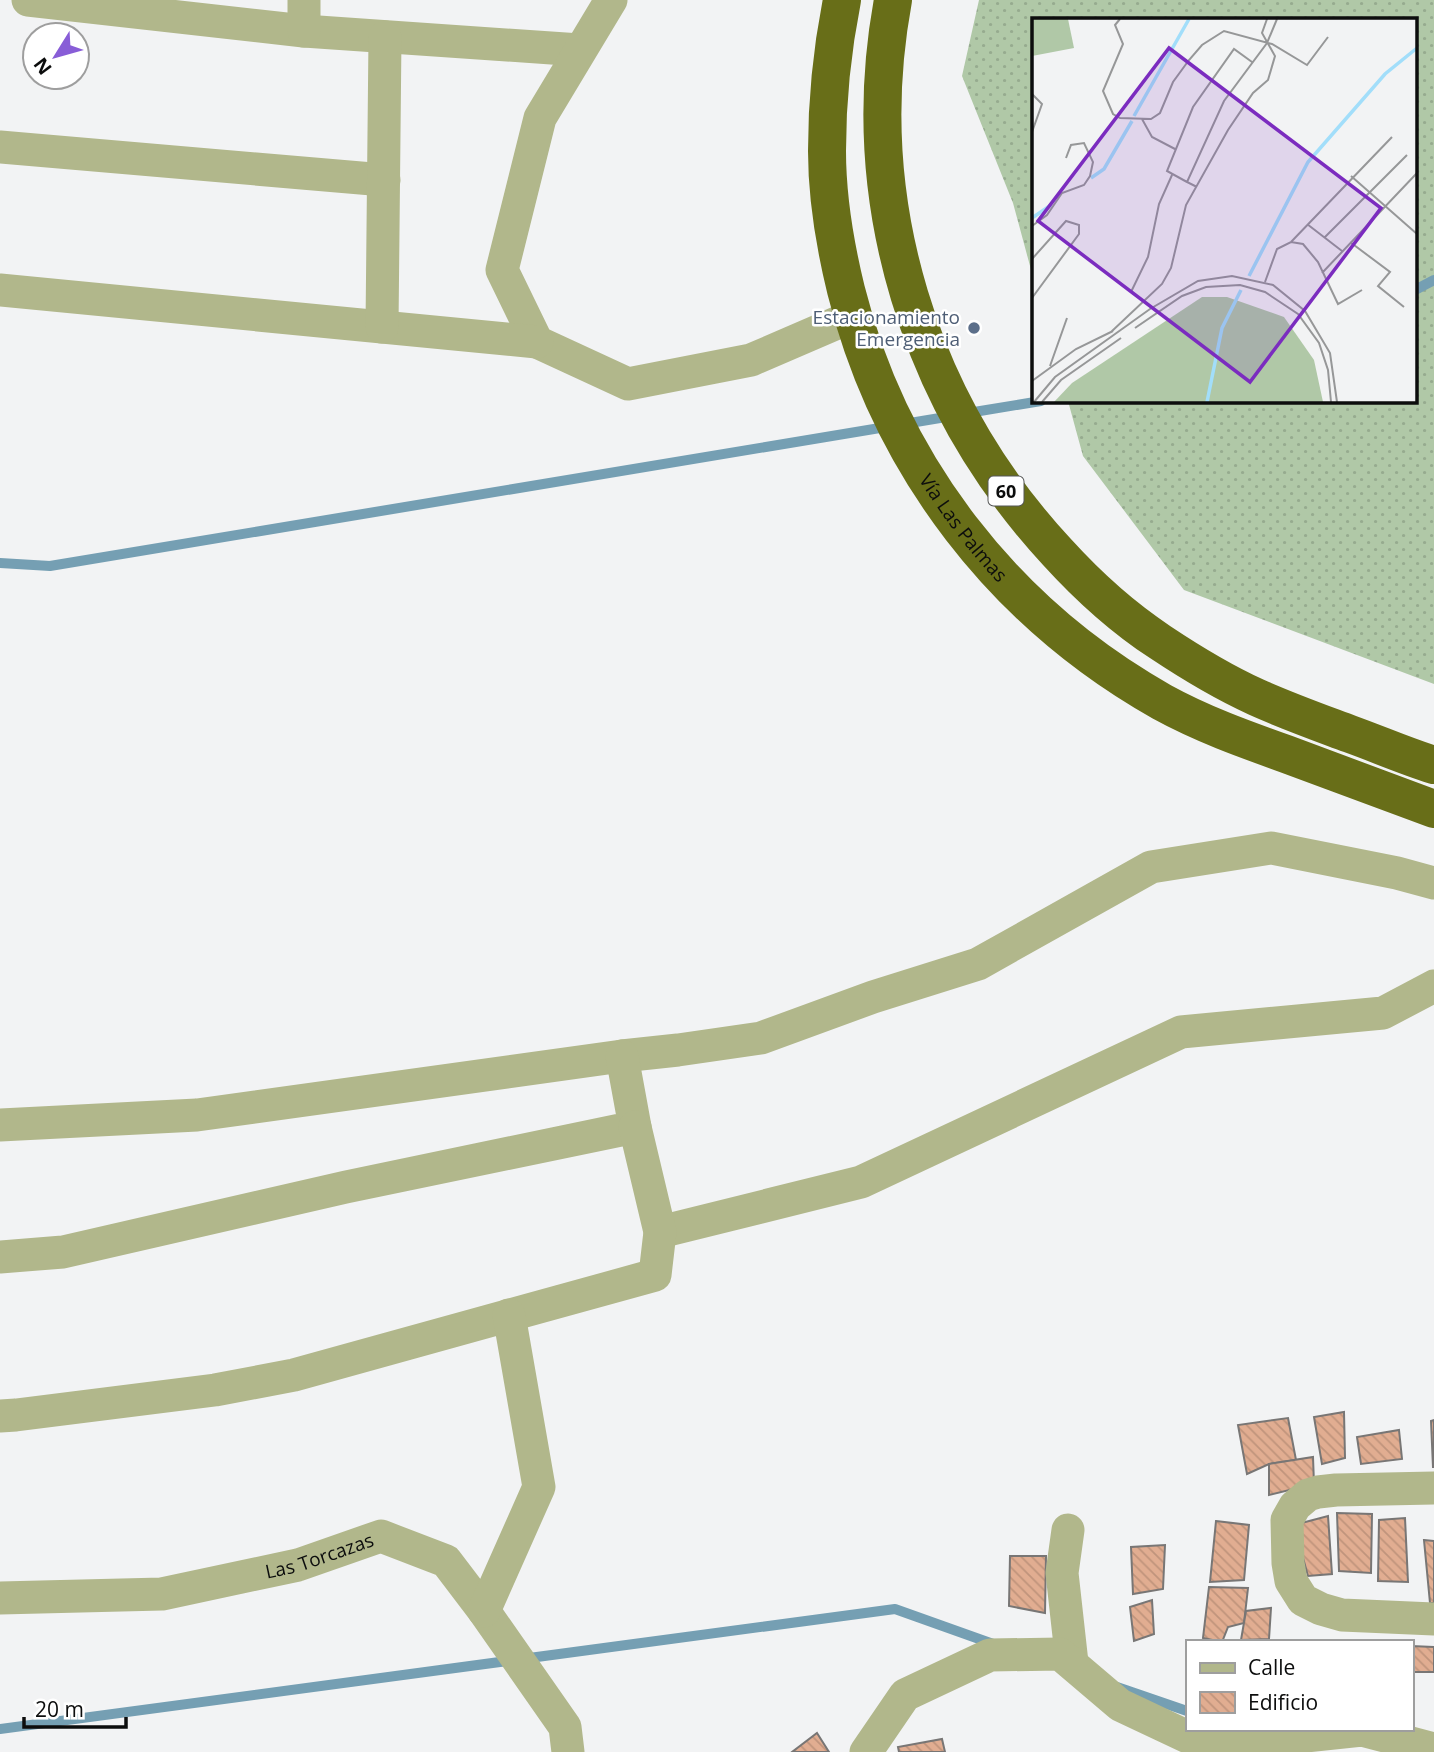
<svg xmlns="http://www.w3.org/2000/svg" width="1434" height="1752" font-family="'Open Sans',sans-serif">
<style>
.grass{fill:url(#grass-dots)}
.lines{fill:none;stroke-linecap:round;stroke-linejoin:round}
.stream{stroke:#759fb3;stroke-width:10}
.building{fill:url(#building-back-hatch);stroke:#787675;stroke-width:2}
.street{stroke:#b1b78b;stroke-width:33}
.highway{stroke:#686e18;stroke-width:38}
.service-dot{fill:#5c6f8a;stroke:#fff;stroke-width:2.5}
.labels{text-anchor:middle;dominant-baseline:central;stroke-width:5;stroke-linejoin:round;paint-order:stroke}
.shield{fill:#fff;stroke:#555656;stroke-width:2}
.shield-label{font-size:18px;font-weight:bold;fill:#0c0d0d}
.service-label{font-size:19px;fill:#4e5e75;stroke:#fff;text-anchor:end}
.street-label{font-size:19px;fill:#0c0d0d;stroke:#fff}
.inset-river{fill:none;stroke:#a2defa;stroke-width:3.5}
.inset-road{fill:none;stroke:#969798;stroke-width:2}
.view{fill:#7b2cbf;fill-opacity:0.15;stroke:#7b2cbf;stroke-width:3.5}
.inset-edge{fill:none;stroke:#0c0d0d;stroke-width:3.5}
</style>
<defs>
<pattern id="grass-dots" width="8" height="8" patternUnits="userSpaceOnUse" patternTransform="scale(1.75)"><rect width="8" height="8" fill="#b0c8a7"/><path d="M2 2h.1M6 6h.1" fill="none" stroke="#96ab8f" stroke-width="1.8" stroke-linecap="round"/></pattern>
<pattern id="building-back-hatch" width="6" height="6" patternUnits="userSpaceOnUse" patternTransform="scale(1.75)"><rect width="6" height="6" fill="#e1ad91"/><path d="M-1 5l2 2M0 0l6 6M5-1l2 2" fill="none" stroke="#c0947c"/></pattern>
</defs>
<rect width="100%" height="100%" fill="#f2f3f4"/>
<path class="grass" d="M979 0H1434V684L1184 590 1083 456 1068 401H1415V19H1033V277L1013 203 962 76Z"/>
<g class="lines">
<g class="stream">
<path d="M1415 290 1434 280"/>
<path d="M968 413 1041 401"/>
<path d="M0 563 50 566 952 416"/>
<path d="M1117 1687 1187 1711"/>
<path d="M0 1729 895 1609 996 1645"/>
</g>
</g>
<g class="building">
<path d="M1344 1412 1345 1458 1322 1464 1314 1417Z"/>
<path d="M1288 1418 1296 1460 1269 1464 1247 1474 1238 1425Z"/>
<path d="M1434 1420V1467H1433L1431 1421Z"/>
<path d="M1399 1430 1402 1459 1361 1464 1357 1437Z"/>
<path d="M1313 1457 1314 1484 1269 1495V1464Z"/>
<path d="M1337 1513 1372 1514 1371 1573 1339 1571Z"/>
<path d="M1328 1516 1332 1574 1308 1576 1294 1525Z"/>
<path d="M1405 1518 1408 1582 1378 1581 1379 1520Z"/>
<path d="M1216 1521 1249 1525 1244 1580 1210 1582Z"/>
<path d="M1424 1540 1434 1541V1603H1430Z"/>
<path d="M1165 1545 1163 1589 1133 1594 1131 1547Z"/>
<path d="M1010 1556H1046L1045 1613 1009 1606Z"/>
<path d="M1209 1587 1248 1588 1244 1623 1228 1627 1222 1642 1203 1638Z"/>
<path d="M1152 1600 1154 1634 1134 1641 1130 1607Z"/>
<path d="M1271 1608 1269 1639 1241 1640 1246 1611Z"/>
<path d="M1411 1646 1434 1647V1672H1411Z"/>
<path d="M817 1733 829 1752H792Z"/>
<path d="M942 1739 945 1752H899L898 1747Z"/>
</g>
<g class="lines">
<g class="street">
<path d="M28 0 304 31 580 50"/>
<path d="M304 0V31"/>
<path d="M611 0 540 118 502 270 537 342 628 384 751 360 853 316"/>
<path d="M0 147 384 180"/>
<path d="M0 290 537 342"/>
<path d="M382 327 385 37"/>
<path d="M0 1125 197 1115 622 1056 678 1050 761 1038 873 997 978 964 1151 867 1271 848 1397 873 1434 883"/>
<path d="M660 1232 861 1182 1181 1032 1383 1013 1434 986"/>
<path d="M0 1257 63 1252 346 1187 635 1127 622 1056"/>
<path d="M0 1416 16 1415 215 1390 294 1375 655 1275 660 1232 635 1127"/>
<path d="M1434 1488 1336 1490 1318 1492 1308 1495 1295 1506 1287 1520 1288 1563 1291 1581 1303 1600 1321 1609 1342 1615 1434 1619"/>
<path d="M1068 1530 1062 1573 1072 1663"/>
<path id="s1" d="M0 1598 162 1594 298 1565 381 1536 446 1561 484 1611 565 1727 568 1752"/>
<path d="M484 1611 539 1487 509 1315"/>
<path d="M866 1752 905 1695 990 1655 1060 1654 1120 1705 1192 1739 1269 1740 1362 1730 1434 1749"/>
</g>
<g class="highway">
<path id="s2" d="M842 0C832 50 827 100 827 151 827 197 835 245 846 290 890 466 1004 613 1162 702 1202 724 1244 739 1286 754 1336 773 1385 791 1434 809"/>
<path d="M893 0C856 200 919 403 1057 552 1087 585 1122 617 1160 642 1190 662 1223 682 1256 697 1287 711 1318 722 1350 734 1378 744 1405 756 1434 765"/>
</g>
</g>
<circle class="service-dot" cx="974" cy="328" r="7"/>
<g class="labels">
<rect class="shield" x="988.5" y="476.5" width="35" height="29" rx="5"/>
<g class="shield-label">
<text x="1006" y="491">60</text>
</g>
<g class="service-label">
<text x="960" y="317">Estacionamiento<tspan x="960" dy="22">Emergencia</tspan></text>
</g>
<g class="street-label">
<text stroke="none"><textPath href="#s2" startOffset="560">Vía Las Palmas</textPath></text>
<text stroke="none"><textPath href="#s1" startOffset="324">Las Torcazas</textPath></text>
</g>
</g>
<g transform="translate(1032 18)">
<rect width="385" height="385" fill="#f2f3f4"/>
<path d="M170 279H195L252 299 282 342 291 384H22L40 365Z" fill="#b0c8a7"/>
<path d="M0 1H36L42 30 0 38Z" fill="#b0c8a7"/>
<path class="inset-river" d="M102 98 157 1M59 160 72 151 100 103M0 200 19 187M217 258 276 144 353 56 385 30M175 384 190 310 209 272"/>
<path class="inset-road" d="M88 1 83 7 91 26 71 73 81 96 88 100 119 101 128 95 141 64 157 42 170 27 192 13 240 26 275 47 296 19M0 76 10 86 0 114M110 101 120 119 143 131M319 158 385 216M155 164 135 153 161 89 202 31 220 44M165 169 155 164 192 83 235 25 245 1M275 206 310 233M0 208 15 197 30 175 52 167 58 158 61 144 52 125 39 127 34 140M292 220 375 137M259 224 360 119M318 224 358 254 346 268 372 289M0 241 34 203 47 207V216L0 280M290 255 385 155M233 264 245 231 259 224 271 226 286 244 306 286 330 272M99 274 116 239 127 186 140 157M103 310 150 278 174 269 208 267 233 274 266 296 287 325 296 352 299 384M79 314 130 266 139 250 154 187 196 112 221 75 236 62 243 38 230 15 235 1M18 348 35 300M0 363 44 331 81 313M2 384 23 359 118 291 166 263 200 258 241 267 273 293 298 335 305 384M10 384 29 362 89 320"/>
<path class="view" d="M137 30 349 190 218 364 6 203Z"/>
<rect width="385" height="385" class="inset-edge"/>
</g>
<rect x="1186" y="1640" width="228" height="91" fill="#ffffff" stroke="#9e9e9e" stroke-width="2"/>
<rect x="1200" y="1663" width="35" height="10" fill="#b1b78b" stroke="#9e9e9e" stroke-width="2"/>
<text x="1248" y="1675" font-size="21" fill="#0c0d0d">Calle</text>
<rect x="1200" y="1692" width="35" height="21" fill="url(#building-back-hatch)" stroke="#9e9e9e" stroke-width="2"/>
<text x="1248" y="1710" font-size="21" fill="#0c0d0d">Edificio</text>
<g transform="translate(56 56) rotate(233)"><circle r="33" fill="#ffffff" stroke="#9e9e9e" stroke-width="2"/>
<path d="M0-5L12 26L0 18L-12 26Z" fill="#885dd7"/>
<text y="-10" font-size="19" font-weight="bold" text-anchor="middle" fill="#0c0d0d">N</text>
</g>
<path d="M24 1717v10h102v-10" fill="none" stroke="#0c0d0d" stroke-width="3.5"/>
<text x="35" y="1717" font-size="21" fill="#0c0d0d" stroke="#ffffff" stroke-width="5" paint-order="stroke">20 m</text>
</svg>
